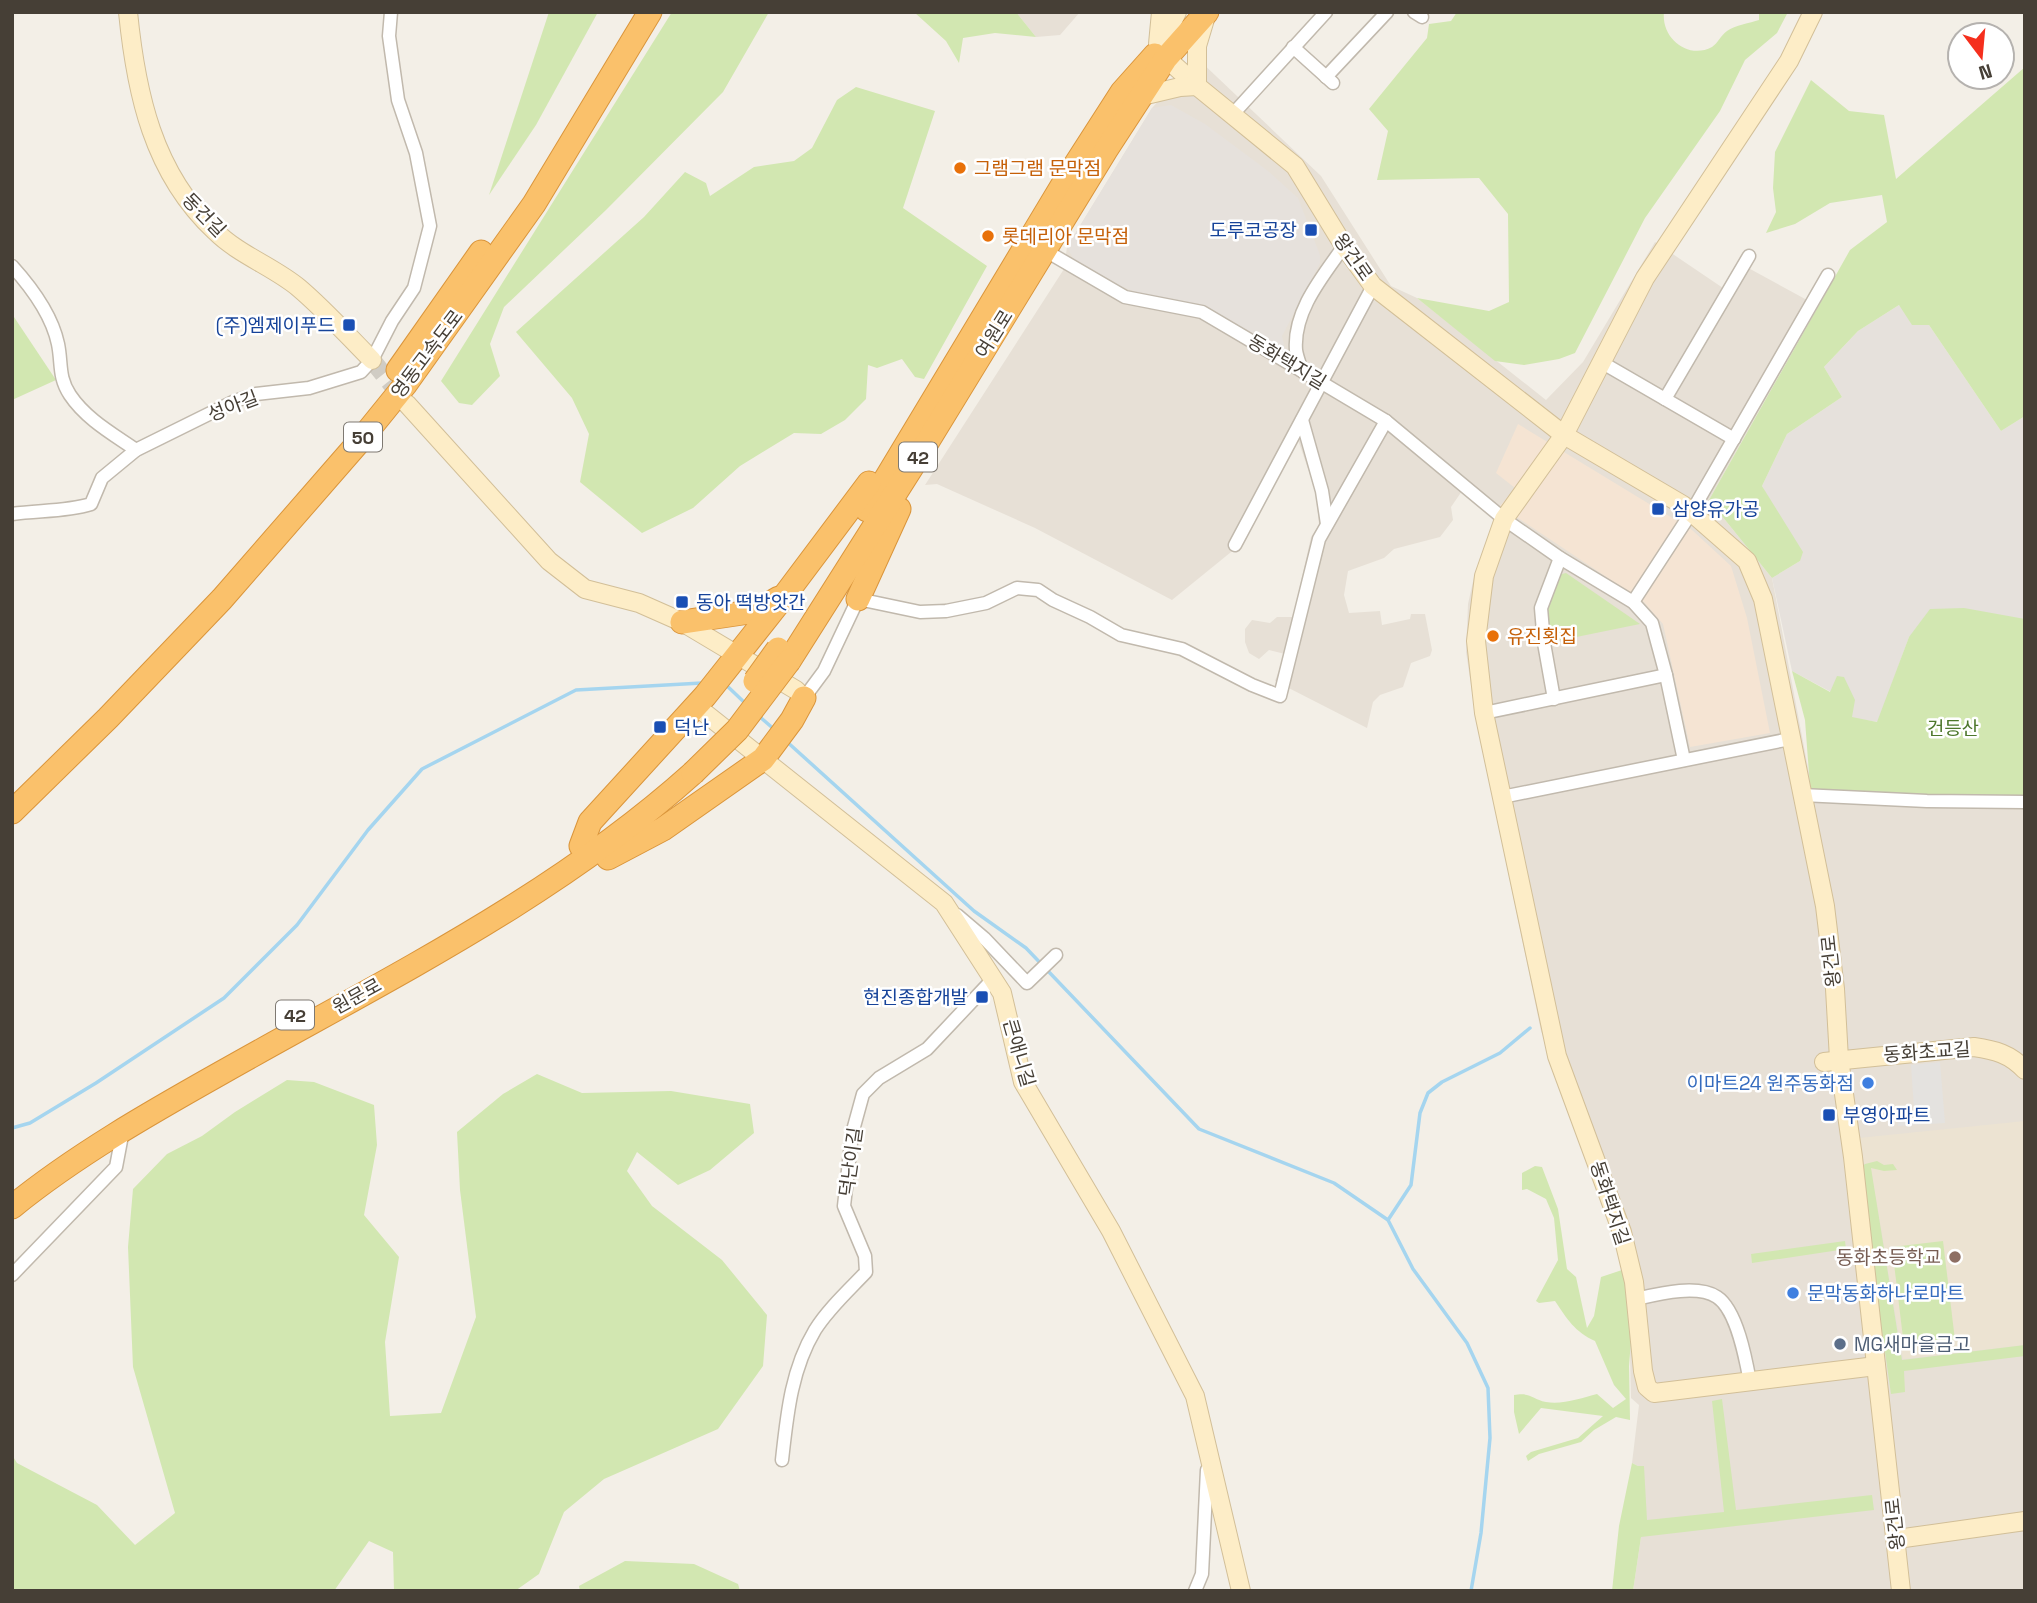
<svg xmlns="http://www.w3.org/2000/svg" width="2037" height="1603" font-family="'Space Grotesk','Noto Sans KR',sans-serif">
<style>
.residential{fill:#e7e0d6}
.commercial{fill:#f5e4d3}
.industrial{fill:#e6e1dc}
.education{fill:#ece3d2}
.green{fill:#d2e7b1}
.parking{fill:#e4e2df}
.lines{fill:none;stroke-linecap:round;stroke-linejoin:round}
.stream{stroke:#a5d5ef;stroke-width:3.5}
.secondary-tunnel{stroke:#d0ccc4;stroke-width:18;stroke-dasharray:18 9;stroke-linecap:butt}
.street-casing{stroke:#c1b9ad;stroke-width:15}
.secondary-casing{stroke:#d2bf98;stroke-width:20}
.highway-casing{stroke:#da953b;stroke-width:25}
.street{stroke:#fff;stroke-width:12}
.secondary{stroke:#fdedc7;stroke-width:18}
.highway{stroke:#fac16b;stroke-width:23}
.highway-bridge-casing{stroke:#da953b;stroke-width:25;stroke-linecap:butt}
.highway-bridge{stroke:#fac16b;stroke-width:23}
.food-dot{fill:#e8710a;stroke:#fff;stroke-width:2.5}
.transit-dot{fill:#1a4fb4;stroke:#fff;stroke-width:2.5}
.shop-dot{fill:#3f7fe0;stroke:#fff;stroke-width:2.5}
.education-dot{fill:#8d6e63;stroke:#fff;stroke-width:2.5}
.service-dot{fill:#5c6f8a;stroke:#fff;stroke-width:2.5}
.labels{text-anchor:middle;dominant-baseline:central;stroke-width:5;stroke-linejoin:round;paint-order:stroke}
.shield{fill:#fff;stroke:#7e7972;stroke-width:2}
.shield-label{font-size:18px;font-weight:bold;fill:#463f36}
.food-label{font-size:19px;fill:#c56008;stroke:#fff;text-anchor:start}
.street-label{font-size:19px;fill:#463f36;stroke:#fff}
.transit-label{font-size:19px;fill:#164399;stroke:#fff;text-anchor:start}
.park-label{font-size:19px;fill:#4d772b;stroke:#fff}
.shop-label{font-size:19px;fill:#366cbe;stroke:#fff;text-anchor:end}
.education-label{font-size:19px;fill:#785e54;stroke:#fff;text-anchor:end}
.service-label{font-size:19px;fill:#4e5e75;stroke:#fff;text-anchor:start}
</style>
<rect width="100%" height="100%" fill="#f3efe7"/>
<g class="residential">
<path d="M1016 12H1080L1060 35 1036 37Z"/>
<path d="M1197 58 1321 176 1391 286 1417 298 1546 400 1583 362 1655 242 1723 288 1741 264 1818 306 1709 500 1772 578 1813 794 2025 804V1591H1633L1641 1537 1643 1466H1638L1632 1463 1639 1405 1631 1398 1628 1268 1541 1031 1475 712 1466 652 1468 604 1474 577 1497 529 1496 521 1462 491 1451 507 1453 520 1440 537 1394 549 1384 558 1348 571 1344 595 1349 613 1380 611 1382 625 1410 619 1411 614H1425L1432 650 1430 656 1411 663 1403 687 1380 695 1373 702 1367 728 1275 681 1285 654 1269 650 1259 659 1249 653 1245 642V629L1252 620 1270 623 1277 617H1293L1311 537 1319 525 1316 492 1298 440 1236 548 1172 600 1035 528 937 484 925 485 1064 269 1067 247 1152 108Z"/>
</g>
<path class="commercial" d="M1518 424 1692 530 1731 566 1747 618 1770 733 1690 747 1663 624 1644 602 1500 506 1515 488 1496 473Z"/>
<g class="industrial">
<path d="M1171 105 1205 124 1268 171 1298 198 1320 255V263L1282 336 1287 358 1208 309 1185 301 1152 298 1102 279 1074 260 1067 247 1152 108Z"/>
<path d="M1899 305 1929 325 2001 431 2025 416V619L1909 637 1878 722 1852 718 1831 692 1792 671 1772 578 1800 561 1762 486 1787 434 1842 397 1824 367 1858 331Z"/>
</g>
<path class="education" d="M2025 1121V1345L1903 1359 1871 1170 1864 1163 1859 1138Z"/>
<g class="green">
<path d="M549 12H598L536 125 489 195Z"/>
<path d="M672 12H769L723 92 606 210 504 307 490 344 500 376 472 405 459 403 441 381Z"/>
<path d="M914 12H1016L1036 37 995 33 963 38 959 63 946 41Z"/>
<path d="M1457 12H1664C1661 38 1688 60 1712 47 1718 43 1721 35 1727 31 1735 25 1750 23 1759 20V12H1788L1777 33 1745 60 1720 111 1645 218 1575 353 1559 359 1524 365 1495 361 1417 298 1489 311 1509 302 1508 214 1479 178 1377 180 1388 131 1369 109 1427 38 1429 24 1451 21Z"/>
<path d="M2025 67V416L2001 431 1929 325H1912L1899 305 1858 331 1824 367 1842 397 1787 434 1762 486 1803 552 1800 561 1772 578 1709 500 1850 250 1887 222 1882 195 1830 203 1795 224 1766 233 1776 212 1773 188 1775 152 1811 80 1849 111 1884 115 1896 179Z"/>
<path d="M856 87 935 111 903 208 987 266 924 379 915 377 902 359 877 368 868 365 866 399 845 420 821 434 794 433 740 466 693 508 642 533 580 482 589 434 572 398 516 332 644 217 685 172 706 183 710 196 754 167 794 161 812 148 837 100Z"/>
<path d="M12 314 56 380 12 400Z"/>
<path d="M1566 573 1640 624 1547 643C1546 616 1547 601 1558 575Z"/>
<path d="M1964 608 2025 619V804L1813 794 1810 787 1805 720 1792 671 1830 692 1837 676 1844 677 1855 700 1852 717 1877 722 1909 637 1930 609Z"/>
<path d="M537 1074 582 1093 671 1091 750 1104 754 1133 710 1170 678 1185 637 1152 627 1171 652 1206 722 1260 767 1315 763 1366 718 1429 604 1479 564 1512 539 1574 515 1591H394L393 1552 369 1541 334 1591H12V1455L17 1463 97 1505 135 1545 175 1513 133 1367 128 1247 133 1189 167 1154 202 1136 235 1112 287 1080 314 1082 374 1105 377 1145 364 1215 399 1257 385 1342 390 1416 441 1413 476 1317 460 1190 457 1132 503 1094Z"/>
<path d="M1877 1161 1884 1165 1893 1164 1897 1170 1884 1171 1871 1168 1902 1360 2025 1345V1356L1904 1371 1905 1392 1891 1394 1859 1169 1865 1164Z"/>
<path d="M1535 1166 1542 1167 1558 1209 1567 1269 1576 1277 1587 1328 1594 1316 1601 1277 1628 1268 1632 1328 1629 1366 1630 1420 1616 1417 1594 1430 1581 1442 1539 1454 1528 1461 1526 1456 1531 1452 1578 1438 1603 1416 1541 1408 1519 1434 1514 1412V1395C1531 1392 1532 1399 1546 1402 1562 1405 1582 1398 1597 1394L1613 1408 1626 1399 1614 1385 1595 1341C1575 1332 1567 1319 1555 1301L1539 1303 1536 1301 1558 1260 1554 1218 1546 1199 1527 1189 1522 1190V1173Z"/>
<path d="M1845 1241 1846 1249 1752 1263 1751 1254Z"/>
<path d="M1943 1241 1955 1340 1904 1346 1892 1247Z"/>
<path d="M1722 1399 1736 1510 1872 1495 1874 1510 1641 1537 1633 1591H1612L1619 1526 1632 1463 1638 1466H1644L1647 1520 1724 1512 1712 1401Z"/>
<path d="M625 1561 694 1564 738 1584 740 1591H580L579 1586Z"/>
</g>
<path class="parking" d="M1940 1062 1945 1123 1898 1126 1897 1112 1914 1110 1911 1065Z"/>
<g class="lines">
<g class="stream">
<path d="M724 683 746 704"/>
<path d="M760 717 775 730"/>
<path d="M785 740 974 911 1026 948 1199 1129 1334 1183 1388 1220 1413 1269 1467 1343 1488 1388 1490 1438 1481 1533 1471 1591"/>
<path d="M12 1128 30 1123 96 1083 224 998 297 925 368 830 422 769 576 690 702 683"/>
<path d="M1388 1220 1411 1185 1420 1113 1428 1093 1442 1082 1500 1053 1530 1028"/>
</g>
<path class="secondary-tunnel" d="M372 360 405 401"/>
<g class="street-casing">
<g id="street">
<path d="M1414 12 1422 17"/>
<path d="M1293 47 1333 83"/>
<path d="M1326 77 1387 12"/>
<path d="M1233 114 1326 12"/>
<path d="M1046 251 1125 297 1202 312 1302 371 1386 421 1504 519 1560 558 1633 602 1652 623 1666 675 1684 760"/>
<path d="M12 266C31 287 52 315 58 344 62 363 58 377 70 395 86 419 113 434 136 450"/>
<path d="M1601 362 1734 439"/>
<path d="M1302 371C1300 364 1297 357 1296 350 1293 311 1323 276 1344 246"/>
<path d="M1665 399 1749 256"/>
<path d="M1302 420 1322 491 1327 524"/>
<path d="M12 514C39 510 65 512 91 504L102 478 136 450 235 401 256 394 309 388 361 372 372 360 392 321 414 288 430 226 416 153 398 100 389 36 391 12"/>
<path d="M1235 545 1373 286"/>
<path d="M1633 602 1691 513 1828 275"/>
<path d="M804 698 824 671 858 599 920 612 946 611 986 603 1017 588 1038 590 1053 600 1090 617 1121 635 1182 649 1252 685 1280 696 1319 539 1386 421"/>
<path d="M1554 699 1544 643 1541 608 1560 558"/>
<path d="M1484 713 1666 675"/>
<path d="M1802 795 1927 801 2025 802"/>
<path d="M1502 797 1790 739"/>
<path d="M957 915 984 938 1027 983 1056 955"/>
<path d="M12 1275 116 1167 123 1130"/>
<path d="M1636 1299C1658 1294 1697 1284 1717 1297 1737 1310 1746 1360 1750 1382"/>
<path d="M782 1460C787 1415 791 1370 815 1330 828 1309 849 1290 866 1272L865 1256 844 1206 852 1134 863 1094 879 1078 927 1049 993 979"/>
<path d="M1195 1591 1202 1574 1207 1470"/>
</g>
</g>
<g class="secondary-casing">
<g id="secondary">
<path d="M128 12C136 93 153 173 215 231 239 255 274 267 299 288 325 310 348 336 372 360"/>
<path d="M1813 12 1789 61 1645 278 1564 435 1504 519 1484 576 1476 641 1484 713 1557 1056 1622 1232 1634 1282 1643 1371 1647 1387 1654 1393 1876 1366"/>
<path d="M1158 44 1161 12"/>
<path d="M1158 51 1177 12"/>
<path d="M1166 58 1197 86 1295 166 1344 246 1373 286 1564 435 1683 505 1747 561 1763 599 1825 906 1835 989 1839 1059 1853 1157 1901 1591"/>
<path d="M1142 96 1180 87 1197 86V46L1206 16"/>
<path d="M407 404 549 561 585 589 639 603 682 622 796 690 804 698"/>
<path d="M696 706 944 903 1002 993 1023 1082 1111 1231 1195 1396 1241 1591"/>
<path d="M1824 1062 1974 1047C1995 1050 2010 1054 2025 1070"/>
<path d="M1897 1539 2025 1521"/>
</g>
</g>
<g class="highway-casing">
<g id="highway">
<path d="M398 370 481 252"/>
<path d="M867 510 1068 176 1122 92 1155 55"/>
<path d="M858 599 899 509"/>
<path d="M682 622 756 611 779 598"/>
<path d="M789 661 917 459 1106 150 1166 58 1207 12"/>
<path d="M12 812 108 718 222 599 358 443 405 385 534 204 650 12"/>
<path d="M581 846 590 822 705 696 785 595 869 483"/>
<path d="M608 858 663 829 763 759 792 720 804 698"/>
<path d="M12 1207C76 1155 150 1113 221 1073 383 981 554 898 693 773"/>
</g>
</g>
<use href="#street" class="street"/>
<use href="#secondary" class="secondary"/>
<use href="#highway" class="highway"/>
<g class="highway-bridge-casing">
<g id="highway-bridge">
<path d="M755 681 778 649"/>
<path d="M693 773 737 730 789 661"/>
</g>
</g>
<use href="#highway-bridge" class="highway-bridge"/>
</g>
<g class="food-dot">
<circle cx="960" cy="168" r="7"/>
<circle cx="988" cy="236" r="7"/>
<circle cx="1493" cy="636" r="7"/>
</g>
<g class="transit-dot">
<rect x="1304" y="223" width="14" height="14" rx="3.5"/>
<rect x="342" y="318" width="14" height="14" rx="3.5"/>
<rect x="1651" y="502" width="14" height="14" rx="3.5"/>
<rect x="675" y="595" width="14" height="14" rx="3.5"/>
<rect x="653" y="720" width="14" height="14" rx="3.5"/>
<rect x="975" y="990" width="14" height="14" rx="3.5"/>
<rect x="1822" y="1108" width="14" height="14" rx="3.5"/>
</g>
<g class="shop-dot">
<circle cx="1868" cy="1083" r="7"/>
<circle cx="1793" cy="1293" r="7"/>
</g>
<circle class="education-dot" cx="1955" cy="1257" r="7"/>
<circle class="service-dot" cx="1840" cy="1344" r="7"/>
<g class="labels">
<g class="shield">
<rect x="344" y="422.5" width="38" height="29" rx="5"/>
<rect x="899" y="442.5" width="38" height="29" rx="5"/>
<rect x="276" y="1000.5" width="38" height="29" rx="5"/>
</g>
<g class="shield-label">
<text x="363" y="437">50</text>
<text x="918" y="457">42</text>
<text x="295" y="1015">42</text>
</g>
<g class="food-label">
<text x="974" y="168">그램그램 문막점</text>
<text x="1002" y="236">롯데리아 문막점</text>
<text x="1507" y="636">유진횟집</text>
</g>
<g class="street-label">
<text transform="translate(204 215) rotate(46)">동건길</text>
<text transform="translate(1353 257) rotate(55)">왕건로</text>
<text transform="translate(994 334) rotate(-58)">여원로</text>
<text transform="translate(427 354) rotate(-53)">영동고속도로</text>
<text transform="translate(1287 362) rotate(31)">동화택지길</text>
<text transform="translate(233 406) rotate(-21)">성아길</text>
<text transform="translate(1831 961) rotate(-96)">왕건로</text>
<text transform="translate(357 996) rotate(-29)">원문로</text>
<text transform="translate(1927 1052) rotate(-4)">동화초교길</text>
<text transform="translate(1019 1053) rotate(74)">큰애니길</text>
<text transform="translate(851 1162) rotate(-82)">덕난이길</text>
<text transform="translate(1610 1203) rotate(72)">동화택지길</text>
<text transform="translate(1895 1524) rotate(-96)">왕건로</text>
</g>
<g class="transit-label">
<text x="1297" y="230" text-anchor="end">도루코공장</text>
<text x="335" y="325" text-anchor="end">(주)엠제이푸드</text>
<text x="1672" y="509">삼양유가공</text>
<text x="696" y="602">동아 떡방앗간</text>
<text x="674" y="727">덕난</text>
<text x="968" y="997" text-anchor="end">현진종합개발</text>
<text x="1843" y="1115">부영아파트</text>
</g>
<g class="park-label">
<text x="1953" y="728">건등산</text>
</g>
<g class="shop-label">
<text x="1854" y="1083">이마트24 원주동화점</text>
<text x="1807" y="1293" text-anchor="start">문막동화하나로마트</text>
</g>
<g class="education-label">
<text x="1941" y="1257">동화초등학교</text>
</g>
<g class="service-label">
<text x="1854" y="1344">MG새마을금고</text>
</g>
</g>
<rect width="2037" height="1603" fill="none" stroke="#463f36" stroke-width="28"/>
<g transform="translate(1981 56) rotate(164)"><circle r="33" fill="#ffffff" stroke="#b5b2af" stroke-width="2"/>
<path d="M0-5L12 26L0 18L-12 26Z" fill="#f52f1d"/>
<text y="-10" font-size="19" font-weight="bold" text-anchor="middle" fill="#463f36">N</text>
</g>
</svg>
